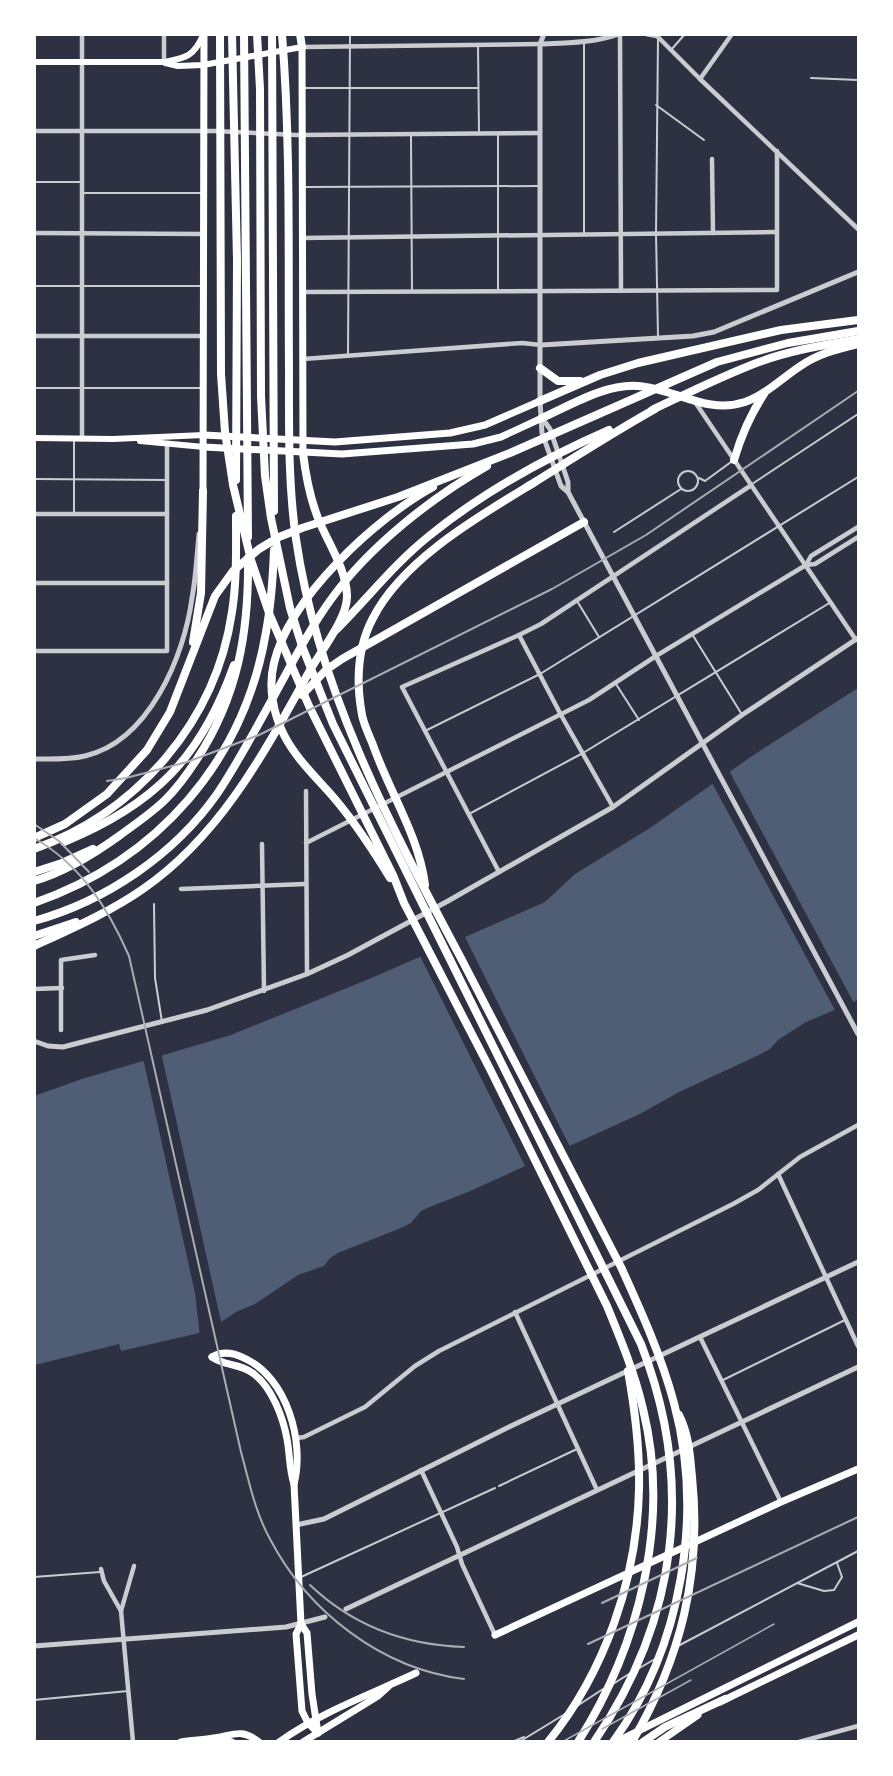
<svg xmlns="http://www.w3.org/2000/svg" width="893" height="1776" font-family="'DM Sans',sans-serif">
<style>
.water{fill:#4f5d75}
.pier{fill:#2d3142}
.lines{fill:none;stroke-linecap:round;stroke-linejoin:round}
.service{stroke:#caccd0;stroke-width:2}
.minor{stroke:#caccd0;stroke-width:4.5}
.tertiary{stroke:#caccd0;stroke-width:5}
.secondary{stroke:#fff;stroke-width:6}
.primary{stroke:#fff;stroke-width:7}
.motorway{stroke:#fff;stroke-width:8}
.tram{stroke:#abadb3;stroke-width:1.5}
.rail{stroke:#abadb3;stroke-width:2}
</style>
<rect width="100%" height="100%" fill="#2d3142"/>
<path class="water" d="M858 688V1000L806 1022 778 1040 770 1049 757 1056 679 1092 640 1114 468 1192 427 1208 421 1211 411 1223 401 1228 338 1253 330 1258 324 1266 298 1275 255 1304 236 1312 208 1331 121 1351 119 1344 35 1365 34 1096 82 1079 231 1035 374 977 545 902 575 874 650 828 752 756Z"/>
<g class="pier">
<path d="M728 768 734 780 855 1005 836 1012 711 781Z"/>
<path d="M464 935 571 1149 526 1168 419 954Z"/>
<path d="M161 1052 222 1326 209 1334 200 1337 195 1293 143 1058Z"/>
</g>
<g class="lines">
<g class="service">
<path d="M658 39 656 234 658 336"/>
<path d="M584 43V235"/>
<path d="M478 46 479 133"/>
<path d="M671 50 685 34"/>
<path d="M811 78 858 80"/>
<path d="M305 88H478"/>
<path d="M656 105 704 140"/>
<path d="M498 133V292"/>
<path d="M411 136 412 292"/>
<path d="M34 182H82"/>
<path d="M305 187 539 186"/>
<path d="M82 193H202"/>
<path d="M34 286H203"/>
<path d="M348 355 350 34"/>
<path d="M34 388H203"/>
<path d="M74 439V514"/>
<circle cx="688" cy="481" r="10"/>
<path d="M699 478 705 481 731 462"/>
<path d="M34 479 167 480"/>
<path d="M752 484 858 414"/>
<path d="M614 532 681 489"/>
<path d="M577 601 599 637"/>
<path d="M692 634 741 713"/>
<path d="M616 684 639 720"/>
<path d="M425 731 540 674 858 477"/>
<path d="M469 814 583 753 831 602"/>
<path d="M154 904 155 978 162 1022"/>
<path d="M721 1381 845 1320"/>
<path d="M499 1486 577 1449"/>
<path d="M34 1577 100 1572"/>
<path d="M301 1577 495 1488"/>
<path d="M797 1583 824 1591 834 1590 842 1577 837 1563"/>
<path d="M678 1646 858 1551"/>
<path d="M636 1670 655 1659"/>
<path d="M613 1684 629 1674"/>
<path d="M34 1700 128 1691"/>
<path d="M577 1706 603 1689"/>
<path d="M512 1742 524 1737"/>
<path d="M519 1742 565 1714"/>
</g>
<g class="minor">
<path d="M82 34V439"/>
<path d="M620 34 621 291"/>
<path d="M657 36 700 79 858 229"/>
<path d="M302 47 540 44"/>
<path d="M164 62V34"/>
<path d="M700 79 732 34"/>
<path d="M34 131H215L296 135 540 133"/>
<path d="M712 159 713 233"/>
<path d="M34 233 204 234"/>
<path d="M302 238 776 232"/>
<path d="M303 292 777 290V151"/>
<path d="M34 336H204"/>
<path d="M303 359 522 343 541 345"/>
<path d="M695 402 856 640"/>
<path d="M34 514H167"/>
<path d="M806 565 811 556 858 527"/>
<path d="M34 583H167"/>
<path d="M519 635 561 715 613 807"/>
<path d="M34 651H167V443"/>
<path d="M306 791 307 974"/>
<path d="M306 843 589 700 656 656 806 565 815 564 858 537"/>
<path d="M262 844 264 991"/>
<path d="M499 872 402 687 519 635 541 624 750 486"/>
<path d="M181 889 305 884"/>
<path d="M34 989 62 988"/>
<path d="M61 1030V960L95 955"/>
<path d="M778 1174 858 1346"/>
<path d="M515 1312 597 1490"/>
<path d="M700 1337 781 1502"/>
<path d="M297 1438 304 1437 365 1407 415 1366 439 1351 733 1204 758 1190 800 1157 858 1125"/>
<path d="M421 1470 457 1547 462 1564 495 1635"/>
<path d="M101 1569 104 1581 121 1611"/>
<path d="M133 1742 121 1611 134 1566"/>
<path d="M799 1742 858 1726"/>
</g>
<g class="tertiary">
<path d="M544 34 540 44V401L542 433 561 486 568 492 858 1034"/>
<path d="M647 34 658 36"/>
<path d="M540 44C566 43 594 43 619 34"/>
<path d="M541 345 693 336 714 332 858 272"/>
<path d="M542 418 550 429 568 482V492"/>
<path d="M34 759C51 759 68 760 85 756 149 741 184 657 192 598 196 577 197 555 199 534"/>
<path d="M34 1041 48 1046 63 1047 207 1010 307 974 348 955 448 901 613 807 742 715 858 638"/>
<path d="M296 1525 324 1519 511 1426 858 1262"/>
<path d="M346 1609 858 1367"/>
<path d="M34 1646 286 1627 325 1617"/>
</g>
<g class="secondary">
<path d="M34 62H164C185 58 194 57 203 35"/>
<path d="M165 63 178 66 203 65 302 47V44"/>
<path d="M34 438 113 439 204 435"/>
<path d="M140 441 204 447"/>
</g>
<g class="primary">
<path d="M302 47 303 453"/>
<path d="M204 435 335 442 450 433 485 425 540 401"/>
<path d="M204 447 342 454 473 444 501 437 542 418"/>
<path d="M203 491 204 34"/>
<path d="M212 1357C223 1366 241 1363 254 1374 272 1388 283 1417 287 1439 290 1455 289 1469 294 1484L301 1624 296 1634 302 1711 308 1723 318 1733"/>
<path d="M212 1357C222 1351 234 1353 244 1358 287 1377 305 1442 294 1484"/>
<path d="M301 1624 307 1633 312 1694 318 1733"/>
<path d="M495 1635 781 1502 858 1469"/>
<path d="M720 1702 858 1635"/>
<path d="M219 1738 232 1742"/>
<path d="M181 1742C192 1740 203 1740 214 1738 234 1735 241 1728 259 1742"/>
<path d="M279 1742C321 1712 369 1695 416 1673"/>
<path d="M303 1742 378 1696 388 1687"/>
<path d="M616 1742 858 1622"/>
<path d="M659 1742 698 1715"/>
</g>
<g class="motorway">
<path d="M220 34 221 374 225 432 233 485 251 560 269 613 309 706 393 875 404 903 490 1069 607 1306C621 1340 635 1374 643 1409 671 1522 639 1646 578 1742"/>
<path d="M232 34 237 260 236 480"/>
<path d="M244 34 248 537"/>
<path d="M257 34 260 89 261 396 265 476 271 518 290 608 302 646 333 724 641 1344C695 1482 678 1619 594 1742"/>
<path d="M272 34 274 511"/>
<path d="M282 34C291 146 288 257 289 369 289 426 288 483 296 539 318 692 393 830 464 964 516 1065 568 1166 621 1267 641 1311 661 1355 674 1403 704 1515 682 1647 613 1742"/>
<path d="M300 34 302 47"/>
<path d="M540 368 558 381H580"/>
<path d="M540 401 600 375 638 363 781 330 858 320"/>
<path d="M652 410C688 393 722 376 759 362 791 350 825 345 858 339"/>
<path d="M542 418C571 405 605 384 637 386 675 388 706 415 745 402 765 395 781 379 799 367 817 354 837 349 858 344"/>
<path d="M734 460C741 436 750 415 764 394"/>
<path d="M336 630C367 599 394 564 429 536 483 492 545 458 609 430"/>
<path d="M193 642 201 593 203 491"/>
<path d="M302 695 326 670 342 659 584 522"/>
<path d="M34 838 65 824 107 794 147 750 170 712 215 596 233 571 259 549 279 537 302 528 398 497 510 453 717 362 788 343 858 331"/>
<path d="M64 842C154 805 201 758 234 665"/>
<path d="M34 849C138 812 216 721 232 612 237 580 236 548 236 516"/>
<path d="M34 872 62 863 93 849"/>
<path d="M390 878C373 850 356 824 335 799 318 779 296 759 284 735 273 713 268 687 274 663 289 598 376 518 433 487"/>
<path d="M34 881C65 872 94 854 119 836 135 824 152 813 166 799 178 787 188 773 197 759 238 696 249 632 248 558"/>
<path d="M425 885C419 836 389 791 373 745 369 735 364 725 362 715 356 682 357 648 373 618 403 559 481 515 535 482 575 457 614 432 655 409"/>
<path d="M34 903C157 860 244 762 266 632 271 605 273 577 274 550"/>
<path d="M34 921C106 901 174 855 217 794 238 763 256 728 274 696 292 663 310 628 332 598 370 546 431 498 487 466"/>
<path d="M34 936 76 922"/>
<path d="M34 946C71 929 110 912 143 889 221 835 264 753 309 672 320 652 348 618 347 595 346 570 330 546 320 523 310 500 306 478 303 453"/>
<path d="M548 1742C605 1672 637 1579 639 1489 640 1449 635 1410 628 1371"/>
<path d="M632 1742C681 1658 702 1574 692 1477 690 1456 689 1435 679 1415"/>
<path d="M643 1742 665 1727 725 1699"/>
</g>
<g class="tram">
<path d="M602 1729 691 1680"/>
<path d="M562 1742 774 1624"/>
</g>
<g class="rail">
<path d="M107 781 126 778 187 762 259 735 552 589 646 535 858 391"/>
<path d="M34 824 59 841 89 872"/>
<path d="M34 838C81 865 108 908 129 956L241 1452C249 1481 255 1512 270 1539 308 1612 382 1669 464 1679"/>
<path d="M310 1585C353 1626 405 1645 464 1647"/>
<path d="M602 1603 697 1558"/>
<path d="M588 1644 858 1517"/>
</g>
</g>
<rect width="893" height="1776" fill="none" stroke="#ffffff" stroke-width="72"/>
</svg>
